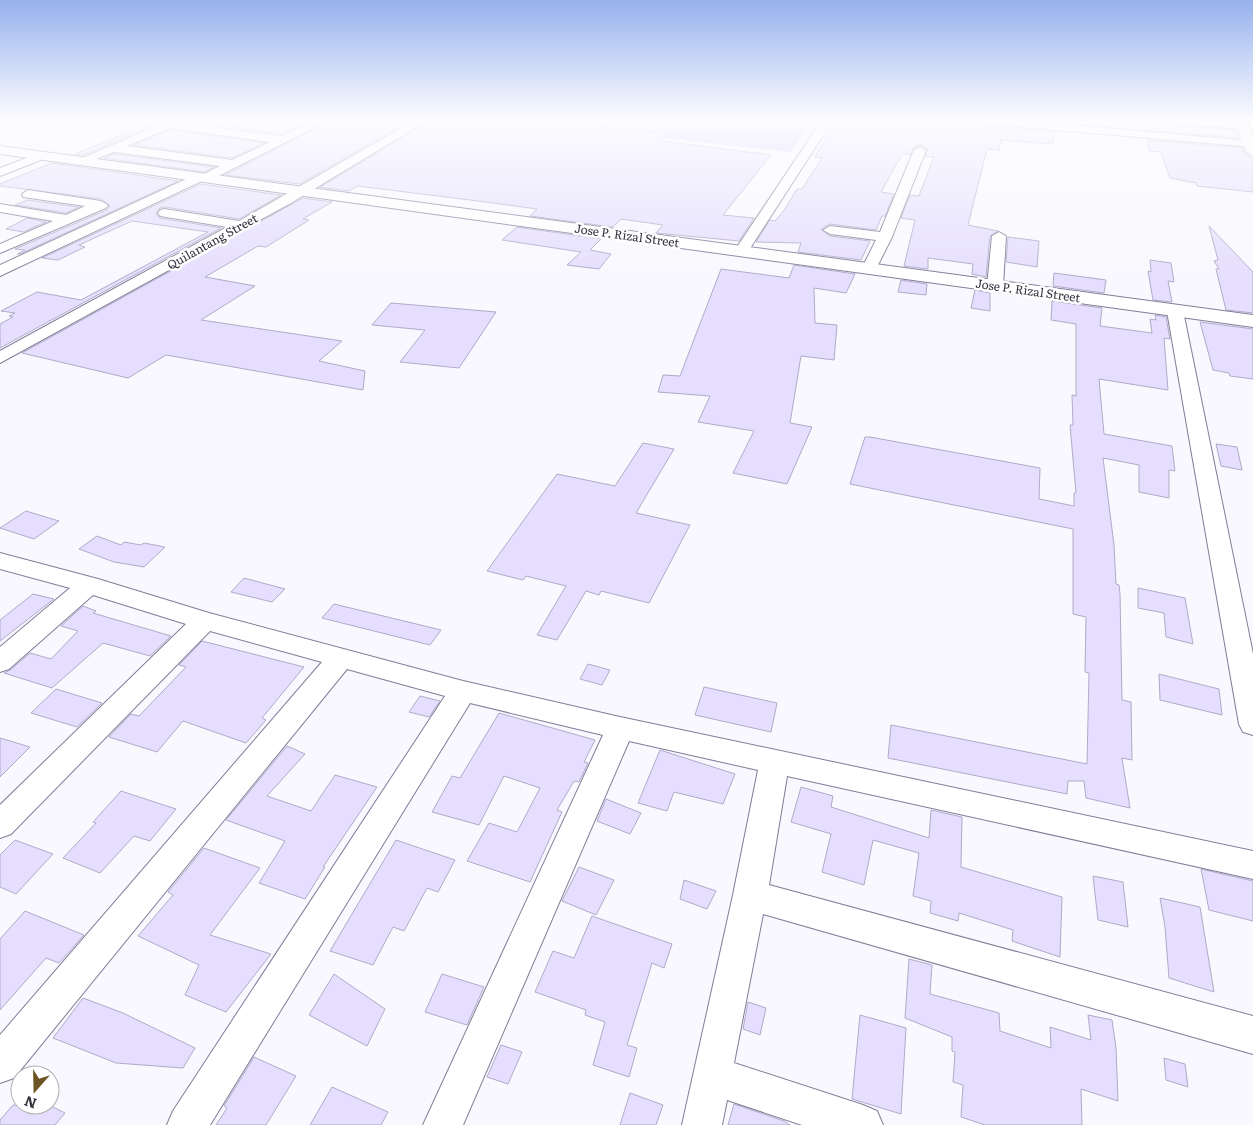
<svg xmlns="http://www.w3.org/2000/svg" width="1253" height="1125" font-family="Literata,serif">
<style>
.green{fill:#d2c7fb}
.building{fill:#e5defe;stroke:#b0aac8}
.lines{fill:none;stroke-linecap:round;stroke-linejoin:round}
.minor-casing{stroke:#827c99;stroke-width:2}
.tertiary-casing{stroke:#827c99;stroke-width:2}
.minor{fill:#fff;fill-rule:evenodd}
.tertiary{fill:#fff;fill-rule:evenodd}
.labels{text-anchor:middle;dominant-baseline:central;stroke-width:5;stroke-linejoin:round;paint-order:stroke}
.far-street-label{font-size:12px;fill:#34323e;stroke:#fff}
</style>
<rect width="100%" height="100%" fill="#f9f8fe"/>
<path class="green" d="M498 120H813L791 152Z"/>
<g class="building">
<path d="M160 120H165L83 155 75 154Z"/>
<path d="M188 120H310L281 134Z"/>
<path d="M331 120 407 122 299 184 226 175Z"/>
<path d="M442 120H475L542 127 553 120H587L581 125 668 134 661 141 771 155 723 215 754 218 739 241 656 233 663 225 621 219 613 227 530 216 537 209 478 201 358 186 349 191 320 187 424 125 433 126Z"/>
<path d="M837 120H969L976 125 1054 132 1053 144 1001 140 999 150 987 149 968 225 998 231 990 236 986 277 972 274 973 264 928 258V269L904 266 915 220 901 218 910 195 919 196 934 157 925 156 928 149 921 145 913 148 910 155 902 154 881 192 894 194 885 216H882L876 230 830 224 821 229 830 236 870 241 861 260 798 252 801 243 756 242 770 220 775 221 785 209 797 189H802L822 158 815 157Z"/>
<path d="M1144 120H1172L1179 126 1236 130 1239 138 1145 130Z"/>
<path d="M170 130 264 143 232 158 134 145Z"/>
<path d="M1147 140 1242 148 1245 154 1253 159V192L1197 186 1196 183 1170 178 1161 152 1149 151Z"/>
<path d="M114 154 214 167 204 172 104 158Z"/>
<path d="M52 163 178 181 20 254H17L25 250 15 249 107 210 110 206 101 199 0 186V184Z"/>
<path d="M201 184 281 195 239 219 165 207 160 208 156 214 160 218 221 228 0 348V324L13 317 9 316 15 313 1 311 37 292 81 300 208 232 132 221 79 245 85 247 58 260 42 258Z"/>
<path d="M303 198 332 202 303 219 309 220 266 247 258 246 205 277 255 286 201 320 342 341 319 361 365 371 363 390 166 355 128 378 22 353Z"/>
<path d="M28 200 79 207 66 213 15 205Z"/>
<path d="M27 218 46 222 23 232 6 229Z"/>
<path d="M1209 226 1253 272V313L1226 310 1216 269H1219L1214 261 1218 260Z"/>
<path d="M517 227 601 239 590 250 611 254 599 269 567 265 581 252 502 240Z"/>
<path d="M1008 237 1039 241 1037 267 1006 262Z"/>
<path d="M1150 260 1171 263 1174 282 1168 281 1172 302 1153 300 1148 271 1151 272Z"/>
<path d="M794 265 855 274 846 293 814 288 815 323 837 325 834 360 801 356 790 423 812 427 787 484 733 473 754 431 698 422 710 396 658 392 663 375 680 376 721 269 789 278Z"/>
<path d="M1054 273 1106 280 1104 293 1053 286Z"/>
<path d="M901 280 927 284 926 295 898 292Z"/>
<path d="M975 290 990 293V311L971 308Z"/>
<path d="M1052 301 1102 308 1100 326 1152 333 1150 319 1156 320 1155 315 1166 317 1170 339 1164 338 1168 390 1099 379 1104 434 1172 446 1175 471 1169 470V498L1139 492V465L1103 458 1114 545 1116 584 1119 585 1120 594 1122 700 1131 702 1132 760 1122 758 1130 808 1086 798 1084 781H1068L1067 794 888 758 891 725 1087 764 1089 673 1085 672 1086 617 1073 614V529L850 484 865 437H870L1040 468 1039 499 1074 506V493H1076L1070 425H1073L1072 395 1076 396V324L1051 320Z"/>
<path d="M391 303 496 312 459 368 400 362 425 330 372 325Z"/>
<path d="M1200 322 1253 329V379L1230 376 1229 373 1213 370Z"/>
<path d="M643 443 674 449 636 513 690 525 649 603 601 591 599 595 586 591 557 640 537 635 566 586 526 576 523 580 487 571 557 474 615 486Z"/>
<path d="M1216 444 1237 447 1242 470 1221 466Z"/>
<path d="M26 511 59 521 34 539 0 528Z"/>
<path d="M97 536 121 545 124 542 141 545 144 543 165 547 144 567 114 562 79 549Z"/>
<path d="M244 578 285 589 272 602 231 592Z"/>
<path d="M1138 588 1185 598 1193 644 1166 637 1164 613 1138 608Z"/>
<path d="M33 594 54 599 0 641V620Z"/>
<path d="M334 604 441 630 430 645 322 618Z"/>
<path d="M83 606 96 611 93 613 171 636 150 656 103 643 52 688 4 673 10 670 30 653 51 659 78 631 61 626Z"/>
<path d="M202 641 304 667 262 718 266 720 246 743 183 721 157 752 109 737 131 714 139 716 186 667 179 665Z"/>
<path d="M588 664 610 670 602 685 580 679Z"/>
<path d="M1159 674 1219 689 1222 715 1160 700Z"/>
<path d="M704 687 777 703 771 732 695 715Z"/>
<path d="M56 689 102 703 77 727 31 713Z"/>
<path d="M420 696 440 701 429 717 409 712Z"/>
<path d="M499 713 595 740 584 762 588 763 579 782 574 781 557 810 562 812 530 882 467 861 489 823 517 832 540 788 504 776 479 825 432 812 452 776 460 778Z"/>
<path d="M0 738 30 747 0 777Z"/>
<path d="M287 746 305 754 267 796 311 811 335 775 377 787 323 867H325L305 899 259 883 285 841 226 820Z"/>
<path d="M660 750 735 774 723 804 674 792 667 811 638 803Z"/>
<path d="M801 787 833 796 831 807 929 838 931 810 962 817 961 867 1062 897 1060 957 1012 941 1013 930 959 913 958 921 930 913 931 901 913 896 919 853 873 840 864 885 822 872 831 834 791 822Z"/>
<path d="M121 791 176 809 150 841 134 836 100 873 63 858 96 823 93 822Z"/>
<path d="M606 799 641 813 630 834 597 821Z"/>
<path d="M15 840 53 854 16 894 0 887V855Z"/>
<path d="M396 840 455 860 438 892 427 888 404 931 393 927 373 965 330 951Z"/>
<path d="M204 848 260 868 210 935 271 954 226 1012 185 995 199 965 138 936 173 895 168 892Z"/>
<path d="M579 867 614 880 596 915 562 901Z"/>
<path d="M1201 869 1253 881V921L1209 910Z"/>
<path d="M1093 876 1123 882 1128 927 1098 920Z"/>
<path d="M684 880 716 891 707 909 680 899Z"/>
<path d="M1160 898 1200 907 1214 992 1169 978 1165 927Z"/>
<path d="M25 911 84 935 59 963 46 958 0 1010V939Z"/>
<path d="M592 916 672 944 664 968 652 963 627 1045 637 1048 629 1077 593 1065 605 1022 585 1015 586 1010 535 992 553 951 574 958Z"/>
<path d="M909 959 932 965 930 994 999 1013 1000 1031 1051 1048 1050 1027 1091 1040 1088 1015 1112 1020 1116 1048 1118 1101 1081 1089 1082 1125H985L961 1117 963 1085 953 1082 955 1052 952 1051V1037L905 1018Z"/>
<path d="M334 974 385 1009 367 1046 309 1015Z"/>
<path d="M442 974 484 987 467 1025 425 1012Z"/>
<path d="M83 998 123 1013 195 1048 183 1068 116 1063 53 1038Z"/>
<path d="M748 1002 766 1008 760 1035 743 1029Z"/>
<path d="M860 1015 906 1028 901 1114 852 1099Z"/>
<path d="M501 1045 522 1052 508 1084 487 1077Z"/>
<path d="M254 1057 296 1076 266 1125H216L227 1108 224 1106Z"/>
<path d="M1164 1058 1185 1064 1188 1087 1166 1080Z"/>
<path d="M332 1087 388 1112 381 1125H310Z"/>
<path d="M630 1093 663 1105 656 1125H620Z"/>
<path d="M734 1104 784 1121 790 1125H728Z"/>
<path d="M13 1105H49L65 1113 55 1125H0V1120Z"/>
</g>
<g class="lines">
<g class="minor-casing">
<g id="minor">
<path d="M171 120H186L182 123 281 136 315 120H329L209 181H202L0 276V265L197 174H204L220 166 114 152 81 165 75 161ZM170 128 270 142 232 160 127 146Z"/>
<path d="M415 120H428L291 203 0 363V351L227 227 160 216 158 213 160 210 165 209 239 221Z"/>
<path d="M822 120H833L747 253H737L735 250Z"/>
<path d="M971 120H1017L1250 141H1253V147L976 123Z"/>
<path d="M1212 120 1242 123 1247 126 1242 129 1179 124 1174 121Z"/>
<path d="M920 147 926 150 892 237 875 271H865L862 268 876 240 830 234 823 230 830 226 880 232 914 150Z"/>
<path d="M42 152 48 156 46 158 0 176V168Z"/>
<path d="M28 190 101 201 108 205 106 208 0 253V244L53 221 0 212V204L66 215 85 206 23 197 22 194Z"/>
<path d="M999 232 1006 236 1003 286 995 291 987 286 992 236Z"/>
<path d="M1175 306 1183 311 1253 654V735L1243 732 1239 724 1167 311Z"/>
<path d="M0 553 98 579 209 613 463 681 620 717 1253 851V879L787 776 769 885 1253 1016V1054L763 914 734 1063 863 1105 877 1111 883 1125H802L727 1100 722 1125H682L733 895 758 770 629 741 463 1125H423L603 735 470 703 210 1125H167L173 1111 445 696 347 669 14 1078 0 1083V1035L322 662 210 631 11 834 0 838V805L186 624 93 595 9 669 0 672V647L70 588 0 569Z"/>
</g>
</g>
<g class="tertiary-casing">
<g id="tertiary">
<path d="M1234 120H1246L1253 136V156L1246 152Z"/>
<path d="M0 146 1253 315V327L0 154Z"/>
</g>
</g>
<use href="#minor" class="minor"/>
<use href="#tertiary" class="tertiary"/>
</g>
<linearGradient id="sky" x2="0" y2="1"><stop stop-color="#97b1ed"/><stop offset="0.43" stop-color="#fcfcff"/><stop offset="1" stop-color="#fcfcff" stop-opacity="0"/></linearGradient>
<rect width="1253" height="278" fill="url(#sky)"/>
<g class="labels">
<g class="far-street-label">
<text transform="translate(627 235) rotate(8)">Jose P. Rizal Street</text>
<text transform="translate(212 241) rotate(-29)">Quilantang Street</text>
<text transform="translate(1028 290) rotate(8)">Jose P. Rizal Street</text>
</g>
</g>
<g transform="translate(35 1090) rotate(200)"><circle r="24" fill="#ffffff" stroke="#aeadb2"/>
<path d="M0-4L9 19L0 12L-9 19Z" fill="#6b5525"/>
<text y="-8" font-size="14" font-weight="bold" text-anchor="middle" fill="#34323e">N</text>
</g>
</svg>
